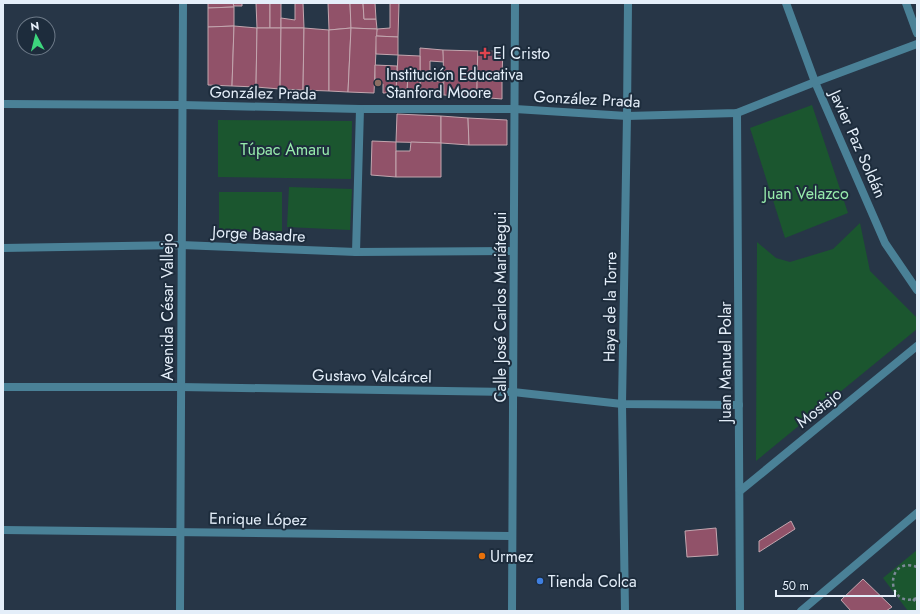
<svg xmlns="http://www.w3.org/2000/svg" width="920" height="614" font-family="Jost,sans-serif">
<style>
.green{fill:#1b562f}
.building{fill:#915269;stroke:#c3a6af}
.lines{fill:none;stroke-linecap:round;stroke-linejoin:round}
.path{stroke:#7d8998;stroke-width:2.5;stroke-dasharray:3 3;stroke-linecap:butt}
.minor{stroke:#4a8197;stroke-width:8}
.health-dot{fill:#e0444e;stroke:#1d2c3c;stroke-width:1.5}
.education-dot{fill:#8d6e63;stroke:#1d2c3c;stroke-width:1.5}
.food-dot{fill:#e8710a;stroke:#1d2c3c;stroke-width:1.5}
.shop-dot{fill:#3f7fe0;stroke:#1d2c3c;stroke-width:1.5}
.labels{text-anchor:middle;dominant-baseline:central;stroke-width:4;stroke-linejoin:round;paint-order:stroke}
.poi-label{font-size:16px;fill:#e4eef9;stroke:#1d2c3c;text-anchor:start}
.street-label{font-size:16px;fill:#e4eef9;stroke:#1d2c3c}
.park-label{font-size:16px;fill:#97ebac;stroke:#1d2c3c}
</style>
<rect width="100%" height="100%" fill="#273647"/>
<g class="green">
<path d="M812 105 848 213 785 238 750 128Z"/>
<path d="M218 120 352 121 351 179 218 177Z"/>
<path d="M289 187 352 189 350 230 287 227Z"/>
<path d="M219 192H282V231L219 232Z"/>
<path d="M860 223 870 271 917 318V329L756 461 757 242 776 258 790 262 833 249Z"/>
<path d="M917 550V611H908L883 578Z"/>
</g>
<g class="building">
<path d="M208 3H233L234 7 208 8Z"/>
<path d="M233 3H242V6H234Z"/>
<path d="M256 3H270V28H257Z"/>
<rect x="270" y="3" width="11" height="25"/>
<path d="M295 3H303L304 28H281V18L295 20Z"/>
<path d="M328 3H350L351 28 329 30Z"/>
<path d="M350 3H363L364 19H376L377 29 351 28Z"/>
<path d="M363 3H375L376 19H364Z"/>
<path d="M390 3H399L398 37 376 36 377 29 390 28Z"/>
<path d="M234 7V26L208 27V8Z"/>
<path d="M234 26 232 86 208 85V27Z"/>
<path d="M234 26 257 28 256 87 232 86Z"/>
<path d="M257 28H281L280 89 256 87Z"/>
<path d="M281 28H304L303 90 280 89Z"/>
<path d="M304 28 329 30V91L303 90Z"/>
<path d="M351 28 348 92 329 91V30Z"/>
<path d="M351 28 377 29 374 93 348 92Z"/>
<path d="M376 36 398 37V55L376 54Z"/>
<path d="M420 48 443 50 444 62 430 61V81H443L444 95 420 94Z"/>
<path d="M443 50 478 51 477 97 444 95Z"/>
<path d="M478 51H503L502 74 477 72Z"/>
<path d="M398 55 420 56V72H408L407 94 396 93Z"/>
<path d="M375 65 397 66 396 93H383V84L375 85Z"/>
<path d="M408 72H420V94H407Z"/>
<path d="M477 72 502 74V99L477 97Z"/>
<path d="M397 114 441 116V143L396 142Z"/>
<path d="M441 116 468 118 469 145 441 143Z"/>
<path d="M468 118 507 120V145H469Z"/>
<path d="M372 141 396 142V177L371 175Z"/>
<path d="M411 142 441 143V177H396V151H410Z"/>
<path d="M791 521 795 529 759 552V541Z"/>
<path d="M716 528 718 555 687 557 685 531Z"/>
<path d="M863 579 892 607 886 611H851L841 600Z"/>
</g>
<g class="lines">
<g class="path">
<path d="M917 567C884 555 886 610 917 598"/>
<path d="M913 599 917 603"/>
</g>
<g class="minor">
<path d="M786 3 815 82 885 243 917 290"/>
<path d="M906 3 917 33"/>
<path d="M3 104 182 105 360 109H515L627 116 737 113 815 82 917 44"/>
<path d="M737 113 740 611"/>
<path d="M3 248 181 245 356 252 513 251"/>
<path d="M356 252 360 109"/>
<path d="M3 387H180L513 392 622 404 739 405"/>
<path d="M740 491 917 346"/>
<path d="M3 530 512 536"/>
<path d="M180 611 183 3"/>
<path d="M512 611 515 3"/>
<path d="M625 611 622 404 627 116 628 3"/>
<path d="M801 611 917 513"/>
</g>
</g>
<path class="health-dot" d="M483 47h4v4h4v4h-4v4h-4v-4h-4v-4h4z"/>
<circle class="education-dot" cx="378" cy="83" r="4"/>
<circle class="food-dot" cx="482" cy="556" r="4"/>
<circle class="shop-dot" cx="540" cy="581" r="4"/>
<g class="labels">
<g class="poi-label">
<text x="493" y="53">El Cristo</text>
<text x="386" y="74">Institución Educativa<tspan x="386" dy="18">Stanford Moore</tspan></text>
<text x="490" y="556">Urmez</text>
<text x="548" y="581">Tienda Colca</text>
</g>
<g class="street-label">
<text transform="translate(263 93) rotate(1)">González Prada</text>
<text transform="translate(587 99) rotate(3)">González Prada</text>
<text transform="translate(858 144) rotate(66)">Javier Paz Soldán</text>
<text transform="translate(259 234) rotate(3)">Jorge Basadre</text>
<text transform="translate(167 307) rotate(-90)">Avenida César Vallejo</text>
<text transform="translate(500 307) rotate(-90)">Calle José Carlos Mariátegui</text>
<text transform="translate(610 307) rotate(-89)">Haya de la Torre</text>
<text transform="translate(725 362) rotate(-90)">Juan Manuel Polar</text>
<text transform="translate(372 376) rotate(1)">Gustavo Valcárcel</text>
<text transform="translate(819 408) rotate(-39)">Mostajo</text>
<text transform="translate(258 519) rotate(1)">Enrique López</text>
</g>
<g class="park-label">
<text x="285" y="149">Túpac Amaru</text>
<text x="806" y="193">Juan Velazco</text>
</g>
</g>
<rect width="920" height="614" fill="none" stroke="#e4eef9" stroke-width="8"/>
<g transform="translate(36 36) rotate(353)"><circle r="19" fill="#1d2c3c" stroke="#6d7a88"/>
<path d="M0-3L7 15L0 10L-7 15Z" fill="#3dd77d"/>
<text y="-6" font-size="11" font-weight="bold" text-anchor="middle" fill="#e4eef9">N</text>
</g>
<path d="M776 590v6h119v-6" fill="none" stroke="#e4eef9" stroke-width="2"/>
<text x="782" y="590" font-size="12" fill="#e4eef9" stroke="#1d2c3c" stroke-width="3" paint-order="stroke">50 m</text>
</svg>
